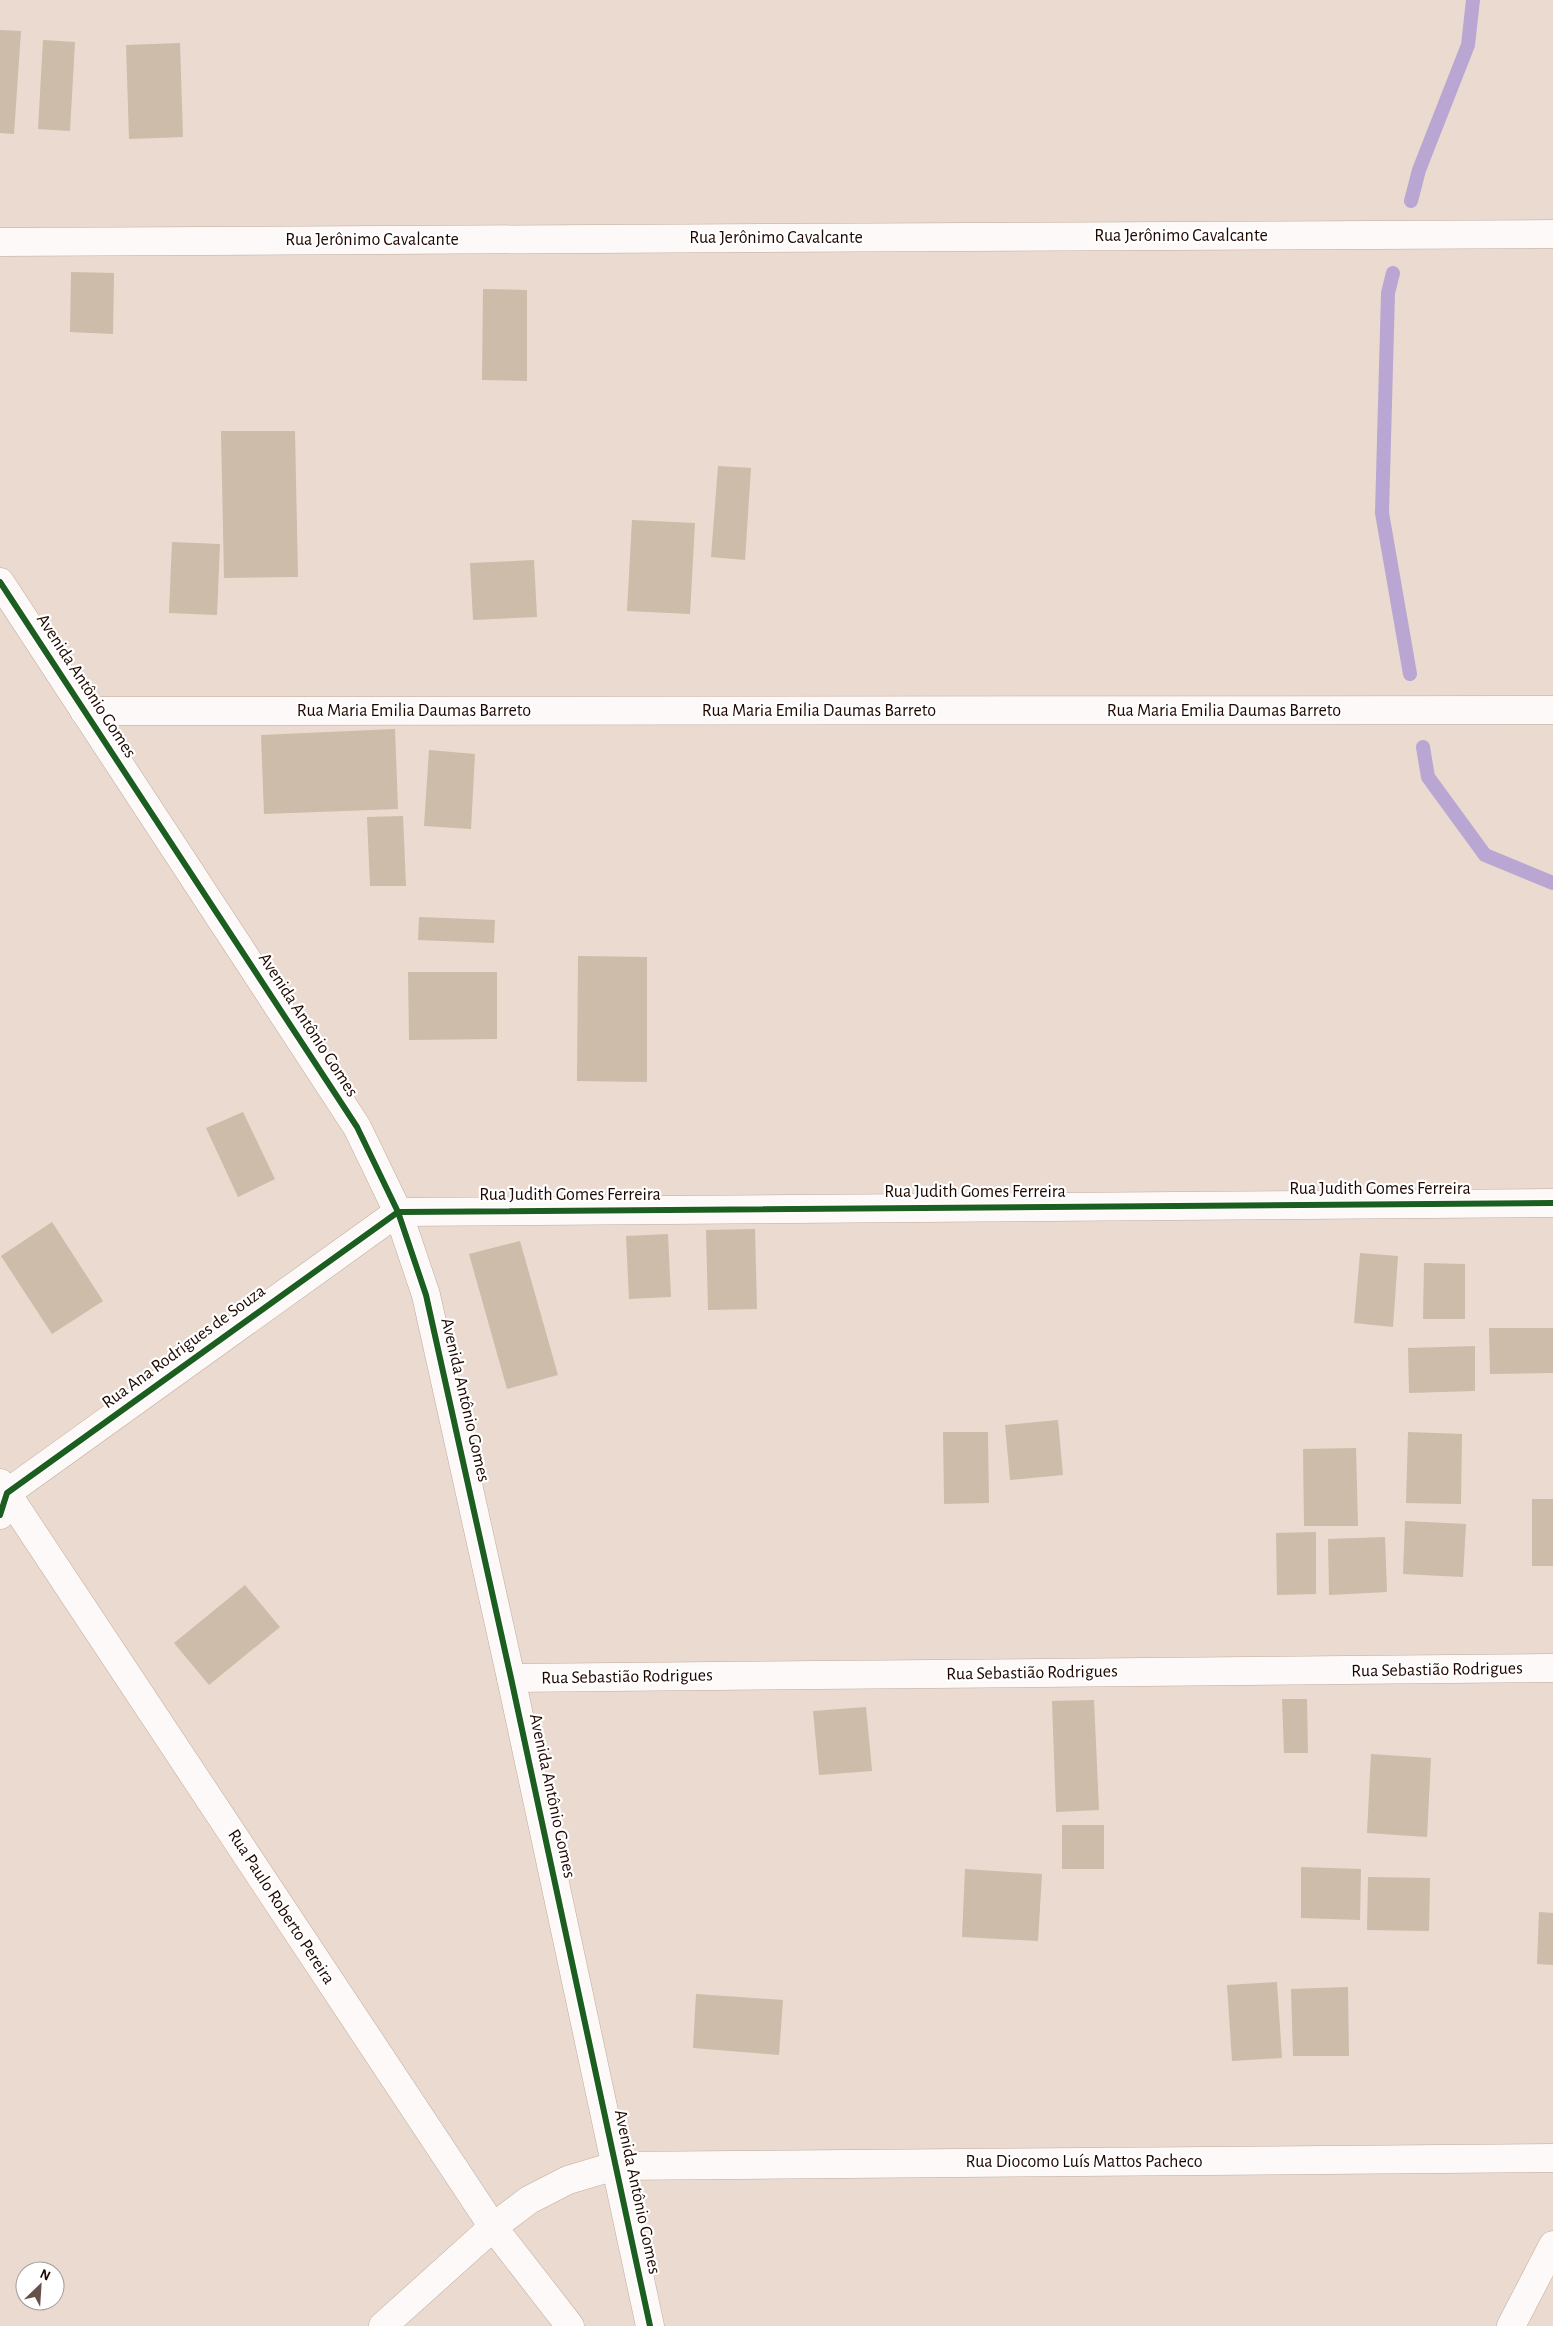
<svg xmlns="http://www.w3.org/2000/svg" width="1553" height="2326" font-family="'Alegreya Sans',sans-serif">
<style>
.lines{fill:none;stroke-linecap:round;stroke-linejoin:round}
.stream{stroke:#b9a6d3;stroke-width:14}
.building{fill:#ccbca9}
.minor-casing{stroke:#c0ac9d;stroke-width:29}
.minor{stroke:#fcf9f8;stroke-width:28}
.cycleway-casing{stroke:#fff;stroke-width:9}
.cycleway{stroke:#1b5e20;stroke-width:6}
.labels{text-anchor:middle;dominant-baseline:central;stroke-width:4.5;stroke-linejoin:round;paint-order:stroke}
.street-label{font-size:18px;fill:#1f0700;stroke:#fff}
</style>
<rect width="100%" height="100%" fill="#ebdacf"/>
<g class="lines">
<g class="stream">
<path d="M1411 201 1419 170 1468 45 1473 0"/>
<path d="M1393 273 1388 293 1382 513 1410 674"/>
<path d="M1423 747 1428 777 1485 855 1553 883"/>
</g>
</g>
<g class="building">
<path d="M0 30 21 31 14 134 0 133Z"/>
<path d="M43 40 75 42 70 131 38 129Z"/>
<path d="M180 43 183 137 129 139 126 45Z"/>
<path d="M71 272 114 273 113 334 70 332Z"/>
<path d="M483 289 527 290V381L482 380Z"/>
<path d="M221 431H295L298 577 224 578Z"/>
<path d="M718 466 751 468 745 560 711 557Z"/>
<path d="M632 520 695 523 690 614 627 611Z"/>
<path d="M172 542 220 544 217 615 169 613Z"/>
<path d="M534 560 537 617 473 620 470 563Z"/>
<path d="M395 729 398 809 264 814 261 735Z"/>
<path d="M429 750 475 754 471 829 424 826Z"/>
<path d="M403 816 406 886H370L367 817Z"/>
<path d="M419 917 495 920 494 943 418 940Z"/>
<path d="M578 956 647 957V1082L577 1081Z"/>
<path d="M408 972H497V1039L409 1040Z"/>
<path d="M243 1112 275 1179 238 1197 206 1128Z"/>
<path d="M52 1222 103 1301 52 1334 1 1256Z"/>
<path d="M755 1229 757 1309 708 1310 706 1230Z"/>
<path d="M668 1234 671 1297 629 1299 626 1236Z"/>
<path d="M520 1241 558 1375 507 1389 469 1254Z"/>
<path d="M1360 1253 1398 1256 1393 1327 1354 1323Z"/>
<path d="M1424 1263 1465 1264V1319H1423Z"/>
<path d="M1489 1328H1553V1373L1490 1374Z"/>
<path d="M1475 1346V1391L1409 1393 1408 1348Z"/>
<path d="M1058 1420 1063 1475 1010 1480 1005 1425Z"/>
<path d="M943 1432H988L989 1503 944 1504Z"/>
<path d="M1408 1432 1462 1434 1461 1504 1406 1503Z"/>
<path d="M1356 1448 1358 1526H1304L1303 1449Z"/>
<rect x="1532" y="1499" width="21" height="67"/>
<path d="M1405 1521 1466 1524 1463 1577 1403 1574Z"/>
<path d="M1316 1532V1594L1277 1595 1276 1533Z"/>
<path d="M1385 1537 1387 1592 1329 1595 1328 1539Z"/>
<path d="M245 1585 280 1627 209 1685 174 1643Z"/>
<path d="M1282 1699H1307L1308 1753H1284Z"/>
<path d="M1094 1700 1099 1810 1056 1812 1052 1701Z"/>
<path d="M866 1707 872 1771 819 1775 813 1711Z"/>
<path d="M1371 1754 1431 1758 1427 1837 1367 1833Z"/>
<rect x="1062" y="1825" width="42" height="44"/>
<path d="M1301 1867 1361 1869 1360 1920 1301 1918Z"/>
<path d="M965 1869 1042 1874 1038 1941 962 1937Z"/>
<path d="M1368 1877 1430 1878 1429 1931 1367 1930Z"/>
<path d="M1539 1912 1553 1913V1965L1537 1964Z"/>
<path d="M1277 1982 1282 2058 1232 2061 1227 1985Z"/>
<path d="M1348 1987 1349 2056H1293L1291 1989Z"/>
<path d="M696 1994 783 2000 779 2055 693 2048Z"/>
</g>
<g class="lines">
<g class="minor-casing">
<g id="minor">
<path d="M0 242 1553 234"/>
<path d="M0 582 357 1127 398 1212 426 1295 511 1678 650 2326"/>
<path d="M84 711 1553 710"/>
<path d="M0 1483 493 2227 570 2326"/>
<path d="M0 1515 7 1493 398 1212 1553 1203"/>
<path d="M511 1678 1553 1668"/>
<path d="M383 2326 493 2227 529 2200 568 2180 615 2166 1553 2158"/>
<path d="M1511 2326 1553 2245"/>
</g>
</g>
<use href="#minor" class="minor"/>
<g class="cycleway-casing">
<g id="cycleway">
<path d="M0 582 357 1127 398 1212 426 1295 511 1678 650 2326"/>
<path d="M0 1515 7 1493 398 1212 1553 1203"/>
</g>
</g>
<use href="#cycleway" class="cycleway"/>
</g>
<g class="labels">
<g class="street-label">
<text x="1181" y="236">Rua Jerônimo Cavalcante</text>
<text x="776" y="238">Rua Jerônimo Cavalcante</text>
<text x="372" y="240">Rua Jerônimo Cavalcante</text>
<text transform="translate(86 686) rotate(57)">Avenida Antônio Gomes</text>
<text x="414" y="711">Rua Maria Emilia Daumas Barreto</text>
<text x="819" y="711">Rua Maria Emilia Daumas Barreto</text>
<text x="1224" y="711">Rua Maria Emilia Daumas Barreto</text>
<text transform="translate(308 1025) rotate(57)">Avenida Antônio Gomes</text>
<text x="1380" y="1189">Rua Judith Gomes Ferreira</text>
<text x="975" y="1192">Rua Judith Gomes Ferreira</text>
<text x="570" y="1195">Rua Judith Gomes Ferreira</text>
<text transform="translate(184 1347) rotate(-36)">Rua Ana Rodrigues de Souza</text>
<text transform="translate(465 1400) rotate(77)">Avenida Antônio Gomes</text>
<text transform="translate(1437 1670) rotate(-1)">Rua Sebastião Rodrigues</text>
<text transform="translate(1032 1673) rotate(-1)">Rua Sebastião Rodrigues</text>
<text transform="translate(627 1677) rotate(-1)">Rua Sebastião Rodrigues</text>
<text transform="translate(552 1796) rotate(78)">Avenida Antônio Gomes</text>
<text transform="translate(281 1907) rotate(57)">Rua Paulo Roberto Pereira</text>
<text x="1084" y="2162">Rua Diocomo Luís Mattos Pacheco</text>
<text transform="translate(637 2192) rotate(78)">Avenida Antônio Gomes</text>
</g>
</g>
<g transform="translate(40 2286) rotate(25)"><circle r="24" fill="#ffffff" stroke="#a59c99"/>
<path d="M0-4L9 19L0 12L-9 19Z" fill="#665148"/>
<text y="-8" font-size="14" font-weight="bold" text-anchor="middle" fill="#1f0700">N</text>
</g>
</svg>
